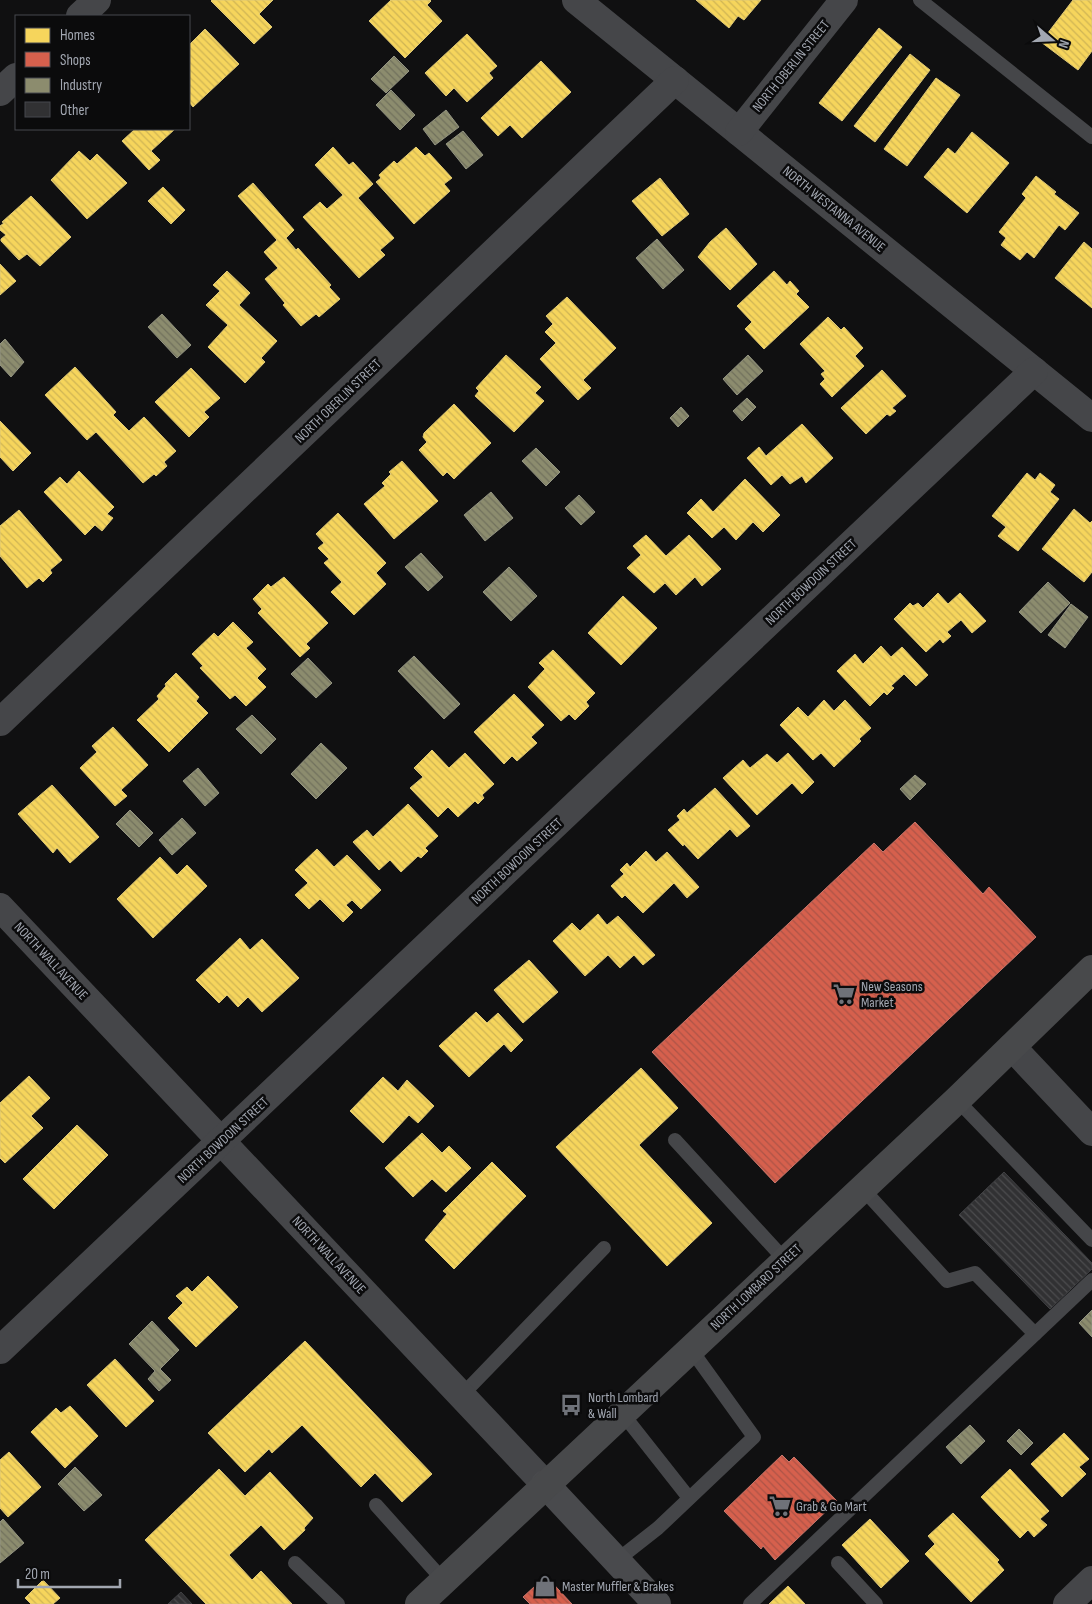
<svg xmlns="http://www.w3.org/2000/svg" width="1092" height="1604" font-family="'Sofia Sans Condensed',sans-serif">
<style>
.homes{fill:url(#homes-back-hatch);stroke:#ddc776}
.shops{fill:url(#shops-back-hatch);stroke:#c6756b}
.industry{fill:url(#industry-back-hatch);stroke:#939482}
.building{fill:url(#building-back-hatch);stroke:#404144}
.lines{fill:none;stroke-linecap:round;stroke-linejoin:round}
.lane{stroke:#454649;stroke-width:14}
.street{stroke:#454649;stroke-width:28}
.secondary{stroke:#494a4d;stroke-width:28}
.primary{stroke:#48494b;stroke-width:28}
.labels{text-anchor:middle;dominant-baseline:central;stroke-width:5;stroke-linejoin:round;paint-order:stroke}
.street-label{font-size:14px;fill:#a2a7b1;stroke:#0b0b0c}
.poi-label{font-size:14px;fill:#a2a7b1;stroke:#0b0b0c;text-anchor:start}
</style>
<defs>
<pattern id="homes-back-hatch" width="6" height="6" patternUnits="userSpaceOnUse" patternTransform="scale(1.25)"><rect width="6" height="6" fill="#f6d55c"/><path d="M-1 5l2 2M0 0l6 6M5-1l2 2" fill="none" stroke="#cfb454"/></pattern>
<pattern id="shops-back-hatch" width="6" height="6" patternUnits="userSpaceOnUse" patternTransform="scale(1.25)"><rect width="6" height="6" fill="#d6604d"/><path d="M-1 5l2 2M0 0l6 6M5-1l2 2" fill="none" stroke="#ad5447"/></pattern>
<pattern id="industry-back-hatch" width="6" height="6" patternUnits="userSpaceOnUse" patternTransform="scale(1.25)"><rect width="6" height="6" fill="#8c8c6e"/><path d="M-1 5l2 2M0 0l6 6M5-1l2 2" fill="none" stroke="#71715d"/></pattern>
<pattern id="building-back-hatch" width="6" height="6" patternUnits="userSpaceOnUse" patternTransform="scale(1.25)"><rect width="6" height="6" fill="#313133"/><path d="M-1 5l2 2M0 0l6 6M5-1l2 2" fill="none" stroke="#4c4c4e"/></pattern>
</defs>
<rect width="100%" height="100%" fill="#101011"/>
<g class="homes">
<path d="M212 0H273L259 14 272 27 254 44 211 1Z"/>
<path d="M391 0H430L431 1 427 5 442 21 405 58 369 21Z"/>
<path d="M696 0H761L744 20 738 16 729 28Z"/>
<path d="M1073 0H1092V51L1078 70 1041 42Z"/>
<path d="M879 28 902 47 842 121 819 103Z"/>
<path d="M205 29 239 64 193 107 189 102V45Z"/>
<path d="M467 34 497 66 489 73 493 78 467 102 454 88 446 96 425 73Z"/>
<path d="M910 54 930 70 875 142 854 126Z"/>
<path d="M541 61 571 92 522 138 510 125 498 136 481 118Z"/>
<path d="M936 78 960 95 907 166 884 149Z"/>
<path d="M132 129H175L151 151 160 160 149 170 122 141 134 130Z"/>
<path d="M972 132 1009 163 967 213 924 177 948 148 955 154Z"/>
<path d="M333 147 349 165 353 162 373 184 358 198 394 238 380 250 385 255 359 278 303 217 320 202 327 209 343 195 315 165Z"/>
<path d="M416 147 425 156 429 153 452 178 444 184 450 191 414 224 376 182 381 178 379 175 394 161 397 164Z"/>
<path d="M79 151 90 161 97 154 127 183 87 219 51 180Z"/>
<path d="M1036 176 1056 192 1054 194 1079 213 1065 230 1059 225 1034 258 1027 252 1020 260 1001 245 1006 238 999 232 1026 198 1022 194Z"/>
<path d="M660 178 689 214 662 236 632 201Z"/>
<path d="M253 183 294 230 286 238 296 250 298 248 331 285 329 287 340 299 319 317 316 314 301 326 283 305 285 303 265 279 278 268 264 252 277 240 238 196Z"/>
<path d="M163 187 185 210 171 224 148 201Z"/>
<path d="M31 196 71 237 40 266 27 254 19 260 1 241V239L6 235 0 230V226L4 223 2 222Z"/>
<path d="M726 228 757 264 730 290 698 257 710 242Z"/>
<path d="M1084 242 1092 249V308L1055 278Z"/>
<path d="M0 264 16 281 0 295Z"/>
<path d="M227 271 250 293 239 305 277 341 261 358 265 362 245 383 208 347 228 325 206 305 220 291 213 285Z"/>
<path d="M774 271 787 285 790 281 799 291 796 294 809 307 764 349 745 329 752 322 737 306Z"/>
<path d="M567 297 616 348 583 380 591 388 578 400 540 359 556 343 545 332 553 324 546 316Z"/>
<path d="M828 317 841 330 844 327 863 348 855 356 864 366 832 397 820 384 825 379 821 374 825 371 800 344Z"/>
<path d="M506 355 541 387 535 393 544 401 514 432 475 396 479 391 476 388Z"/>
<path d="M75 367 116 412 113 415 129 431 144 417 176 451 164 462 167 466 156 476 154 474 143 483 96 432 87 440 45 395Z"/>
<path d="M191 368 220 398 204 412 209 417 189 437 155 402Z"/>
<path d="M882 370 906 396 892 408 896 411 890 416 887 414 866 434 841 408Z"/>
<path d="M454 404 491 443 454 479 447 472 443 476 419 450 427 442 423 437 424 433Z"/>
<path d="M0 421 31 453 13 471 0 457Z"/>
<path d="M802 424 833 458 806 483 802 476 790 484 782 475 771 485 747 458 759 447 766 456Z"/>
<path d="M402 461 438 501 394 539 364 504 385 486 382 483 391 474 389 472Z"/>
<path d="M79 471 114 507 107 514 113 518 102 531 95 525 85 535 44 492 60 477 67 484Z"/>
<path d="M1027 473 1035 480 1040 473 1055 485 1050 492 1059 499 1018 551 998 536 1006 527 992 516Z"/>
<path d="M745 479 780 515 763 532 753 522 736 540 724 527 712 538 687 513 701 499 713 512Z"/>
<path d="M1074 509 1090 523 1092 521V572L1084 582 1042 549Z"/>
<path d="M19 510 62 560 50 570 52 573 43 582 39 578 27 588 0 556V526Z"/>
<path d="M338 513 386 563 376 573 386 584 354 615 331 592 342 582 324 563 329 559 318 548 324 543 316 534Z"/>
<path d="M646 535 666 556 689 535 721 569 702 586 695 577 676 595 665 583 654 593 627 568 641 555 633 546Z"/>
<path d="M284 577 328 623 306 644 310 648 300 657 258 613 262 609 253 599 268 584 271 587Z"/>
<path d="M938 593 948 604 960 593 986 621 972 633 961 620 947 632 951 636 943 643 940 639 926 652 894 619 910 603 913 606 918 603 923 608Z"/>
<path d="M623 596 657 628 621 665 588 633Z"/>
<path d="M233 622 253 642 246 648 266 669 257 678 266 687 246 706 235 695 230 699 200 668 203 666 192 654 214 633 218 637Z"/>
<path d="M881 646 891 657 902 647 928 675 916 686 904 674 891 686 894 688 887 695 884 692 870 706 837 671 855 654 863 664Z"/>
<path d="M553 650 595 693 586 702 589 706 575 720 569 714 561 721 528 687 545 669 539 663Z"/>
<path d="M176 673 199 697 196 701 208 713 169 752 137 720 159 699 157 696 166 686 165 684Z"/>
<path d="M514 694 544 725 531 737 537 743 517 761 512 756 504 764 474 732Z"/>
<path d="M824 700 834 711 845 700 871 728 859 739 861 741 834 767 821 753 813 760 780 725 798 707 808 717Z"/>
<path d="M113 727 148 765 121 790 127 796 115 806 80 768 97 752 92 746Z"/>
<path d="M432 750 449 768 465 753 494 784 482 795 484 798 478 804 475 801 458 817 448 807 438 817 410 788 423 777 414 768Z"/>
<path d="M788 753 814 782 802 794 792 783 757 815 723 778 743 760 750 768 767 754 777 763Z"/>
<path d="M52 785 99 837 70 863 57 848 53 853 18 814Z"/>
<path d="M715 788 750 826 737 837 730 829 698 859 684 844 683 846 668 830 680 820 677 816 684 809 687 813Z"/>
<path d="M408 804 438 836 425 848 428 851 421 858 418 856 401 872 390 860 379 870 353 842 367 830 373 837Z"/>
<path d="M317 849 334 867 347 855 381 890 361 909 352 900 346 905 353 912 343 922 320 899 309 909 295 895 308 883 295 870Z"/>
<path d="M646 851 656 862 667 852 699 887 687 898 674 883 643 913 625 895 622 898 611 886 624 874 620 870 627 863 630 867Z"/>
<path d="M160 857 177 875 187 865 207 886 153 938 117 899Z"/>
<path d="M598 914 607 925 618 916 655 955 643 965 634 955 620 968 608 955 585 976 553 941 572 923 580 931Z"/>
<path d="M240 938 250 950 262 939 299 978 262 1012 248 997 238 1007 227 995 219 1003 196 980Z"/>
<path d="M529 960 558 992 523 1023 494 990Z"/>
<path d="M476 1012 487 1023 498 1013 523 1040 511 1052 504 1044 469 1077 439 1046Z"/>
<path d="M641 1068 678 1108 639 1145 712 1223 667 1266 556 1147Z"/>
<path d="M29 1076 50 1098 31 1116 43 1128 5 1163 0 1158V1103Z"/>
<path d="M383 1077 398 1091 407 1080 434 1106 418 1123 409 1115 383 1143 350 1111Z"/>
<path d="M77 1125 108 1155 54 1209 23 1179Z"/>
<path d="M422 1133 442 1153 449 1146 471 1168 446 1192 432 1179 413 1197 385 1168Z"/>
<path d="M492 1162 526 1196 454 1269 425 1240 447 1214 443 1211Z"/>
<path d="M208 1276 238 1307 196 1347 168 1318 183 1303 176 1296 187 1287 192 1292Z"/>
<path d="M305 1341 432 1474 402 1502 375 1473 361 1487 302 1425 272 1453 269 1449 245 1472 208 1433Z"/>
<path d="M115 1359 154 1401 126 1427 87 1385Z"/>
<path d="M70 1406 98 1436 65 1468 31 1432 56 1408 61 1413Z"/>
<path d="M1064 1433 1089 1459 1079 1467 1086 1474 1062 1497 1031 1464Z"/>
<path d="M9 1452 41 1487 8 1517 0 1508V1460Z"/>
<path d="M219 1469 245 1496 270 1472 313 1518 304 1528 305 1530 284 1550 261 1525 229 1555 252 1580 261 1571 292 1604H206L145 1540Z"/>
<path d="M1010 1469 1049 1511 1040 1519 1047 1525 1034 1537 1028 1530 1020 1538 981 1497Z"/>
<path d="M953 1513 999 1560 997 1562 1004 1570 971 1602 925 1554 935 1544 928 1536Z"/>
<path d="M870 1519 909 1561 881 1588 842 1545Z"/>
<path d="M43 1580 60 1598 53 1604H31L25 1598Z"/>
<path d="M788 1586 805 1604H769Z"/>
</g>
<g class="shops">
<path d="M915 822 983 894 989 887 1036 937 775 1183 652 1052 874 843 883 852Z"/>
<path d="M782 1455 789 1462 794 1457 837 1501 775 1560 763 1546 761 1549 724 1511Z"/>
<path d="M546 1576 571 1603 572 1604H530L523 1597Z"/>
</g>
<g class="industry">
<path d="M394 56 409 71 386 93 371 79Z"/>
<path d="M391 90 415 115 400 130 376 105Z"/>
<path d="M446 110 459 127 435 145 423 129Z"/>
<path d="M463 131 483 155 466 169 446 144Z"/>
<path d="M657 239 684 270 663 289 636 258Z"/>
<path d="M162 314 191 345 177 358 148 327Z"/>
<path d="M5 339 24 362 11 377 0 365V344Z"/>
<path d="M748 355 763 371 737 395 723 379Z"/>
<path d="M747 398 756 407 742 421 733 411Z"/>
<path d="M681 407 689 416 678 427 670 418Z"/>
<path d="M536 448 560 472 546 486 522 461Z"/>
<path d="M491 492 513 518 485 541 464 515Z"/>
<path d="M579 495 595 512 581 525 565 508Z"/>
<path d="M421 553 443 577 428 591 405 567Z"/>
<path d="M509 567 537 596 511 621 483 592Z"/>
<path d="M1048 582 1070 603 1041 633 1019 612Z"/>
<path d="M1071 604 1088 617 1065 648 1048 635Z"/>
<path d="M414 656 460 704 444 719 398 671Z"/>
<path d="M308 658 332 683 316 698 291 674Z"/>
<path d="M252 715 276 739 261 754 236 729Z"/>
<path d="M321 743 347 768 316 799 291 774Z"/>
<path d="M198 768 219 793 205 806 183 781Z"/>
<path d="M915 775 926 784 910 800 900 789Z"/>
<path d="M130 810 153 833 139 847 116 824Z"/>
<path d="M182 818 196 833 172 855 159 840Z"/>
<path d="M1092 1310V1337L1079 1323Z"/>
<path d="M152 1321 179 1350 160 1369 171 1380 159 1391 148 1379 155 1371 129 1344Z"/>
<path d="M970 1425 985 1441 961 1464 946 1447Z"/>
<path d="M1019 1429 1033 1443 1021 1455 1007 1441Z"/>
<path d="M75 1467 102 1495 84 1511 58 1484Z"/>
<path d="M3 1519 24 1543 0 1563V1522Z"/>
</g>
<g class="building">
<path d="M1004 1172 1092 1263V1269L1050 1309 959 1215Z"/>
<path d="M181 1592 192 1604H168Z"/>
</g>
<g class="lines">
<g class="lane">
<path d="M920 0 1092 137"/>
<path d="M957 1100 1092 1240"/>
<path d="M675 1140 785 1260"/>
<path d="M862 1188 947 1281 975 1273 1035 1334"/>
<path d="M462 1395 604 1248"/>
<path d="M622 1413 689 1498"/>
<path d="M376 1505 444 1581"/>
<path d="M616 1561 658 1528 754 1437 690 1348"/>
<path d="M295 1563 338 1604"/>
<path d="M838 1563 876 1604"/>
<path d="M750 1604 1092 1280"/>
</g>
<g class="street">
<path d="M576 0 1092 418"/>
<path d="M80 16 97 0"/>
<path d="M0 92 16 77"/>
<path d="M739 132 844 0"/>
<path d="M0 722 675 80"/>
<path d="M0 907 545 1484"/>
<path d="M1012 1047 1092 1132"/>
<path d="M0 1350 1034 371"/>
<path d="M1067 1604 1092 1580"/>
</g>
<path class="secondary" d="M545 1484 657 1604"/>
<path class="primary" d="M419 1604 957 1100 1092 969"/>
</g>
<defs>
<g id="supermarket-bare" transform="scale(1.725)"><path d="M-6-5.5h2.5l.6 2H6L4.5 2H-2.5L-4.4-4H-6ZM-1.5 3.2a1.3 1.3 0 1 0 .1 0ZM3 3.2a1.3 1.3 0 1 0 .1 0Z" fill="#6f7279" stroke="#0b0b0c" stroke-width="2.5" paint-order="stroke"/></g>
<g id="bus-bare" transform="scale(1.725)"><path d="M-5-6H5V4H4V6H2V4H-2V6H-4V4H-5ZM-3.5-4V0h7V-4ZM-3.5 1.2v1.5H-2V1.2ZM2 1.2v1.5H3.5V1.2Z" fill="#6f7279" stroke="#0b0b0c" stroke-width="2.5" paint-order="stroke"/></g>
<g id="shop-bare" transform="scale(1.725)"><path d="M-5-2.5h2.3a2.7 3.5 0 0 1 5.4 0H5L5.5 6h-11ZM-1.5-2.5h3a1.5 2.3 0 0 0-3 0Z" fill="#6f7279" stroke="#0b0b0c" stroke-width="2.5" paint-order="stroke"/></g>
</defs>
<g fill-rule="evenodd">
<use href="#supermarket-bare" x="844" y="994"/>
<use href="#bus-bare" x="571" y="1405"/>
<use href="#supermarket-bare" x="780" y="1506"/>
<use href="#shop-bare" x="545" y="1586"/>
</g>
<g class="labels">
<g class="street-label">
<text transform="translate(791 66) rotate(-51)">NORTH OBERLIN STREET</text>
<text transform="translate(834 209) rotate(39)">NORTH WESTANNA AVENUE</text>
<text transform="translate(338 401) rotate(-44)">NORTH OBERLIN STREET</text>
<text transform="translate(811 582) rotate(-43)">NORTH BOWDOIN STREET</text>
<text transform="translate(517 861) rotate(-43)">NORTH BOWDOIN STREET</text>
<text transform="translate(51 961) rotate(47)">NORTH WALL AVENUE</text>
<text transform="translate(223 1140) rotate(-43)">NORTH BOWDOIN STREET</text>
<text transform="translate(329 1255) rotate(47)">NORTH WALL AVENUE</text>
<text transform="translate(756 1287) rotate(-43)">NORTH LOMBARD STREET</text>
</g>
<g class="poi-label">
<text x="861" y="986">New Seasons<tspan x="861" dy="16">Market</tspan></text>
<text x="588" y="1397">North Lombard<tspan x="588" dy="16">&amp; Wall</tspan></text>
<text x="796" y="1506">Grab &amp; Go Mart</text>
<text x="562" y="1586">Master Muffler &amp; Brakes</text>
</g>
</g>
<rect x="15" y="15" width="175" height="115" fill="#0b0b0c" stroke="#47494e"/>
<rect x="25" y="28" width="25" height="15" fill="#f6d55c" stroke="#47494e"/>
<text x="60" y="40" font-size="15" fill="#a2a7b1">Homes</text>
<rect x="25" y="52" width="25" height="15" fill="#d6604d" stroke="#47494e"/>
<text x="60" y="65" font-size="15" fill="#a2a7b1">Shops</text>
<rect x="25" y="78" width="25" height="15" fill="#8c8c6e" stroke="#47494e"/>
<text x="60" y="90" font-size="15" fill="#a2a7b1">Industry</text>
<rect x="25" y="102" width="25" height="15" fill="#313133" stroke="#47494e"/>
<text x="60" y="115" font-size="15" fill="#a2a7b1">Other</text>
<g transform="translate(1052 40) rotate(109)" stroke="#0b0b0c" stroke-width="4" paint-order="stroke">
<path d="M0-4L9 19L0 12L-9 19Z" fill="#a2a7b1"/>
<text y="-8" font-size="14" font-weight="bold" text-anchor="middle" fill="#a2a7b1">N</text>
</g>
<path d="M18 1579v8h102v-8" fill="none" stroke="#a2a7b1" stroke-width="2.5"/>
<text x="25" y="1579" font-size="15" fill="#a2a7b1" stroke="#0b0b0c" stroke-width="4" paint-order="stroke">20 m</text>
</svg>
